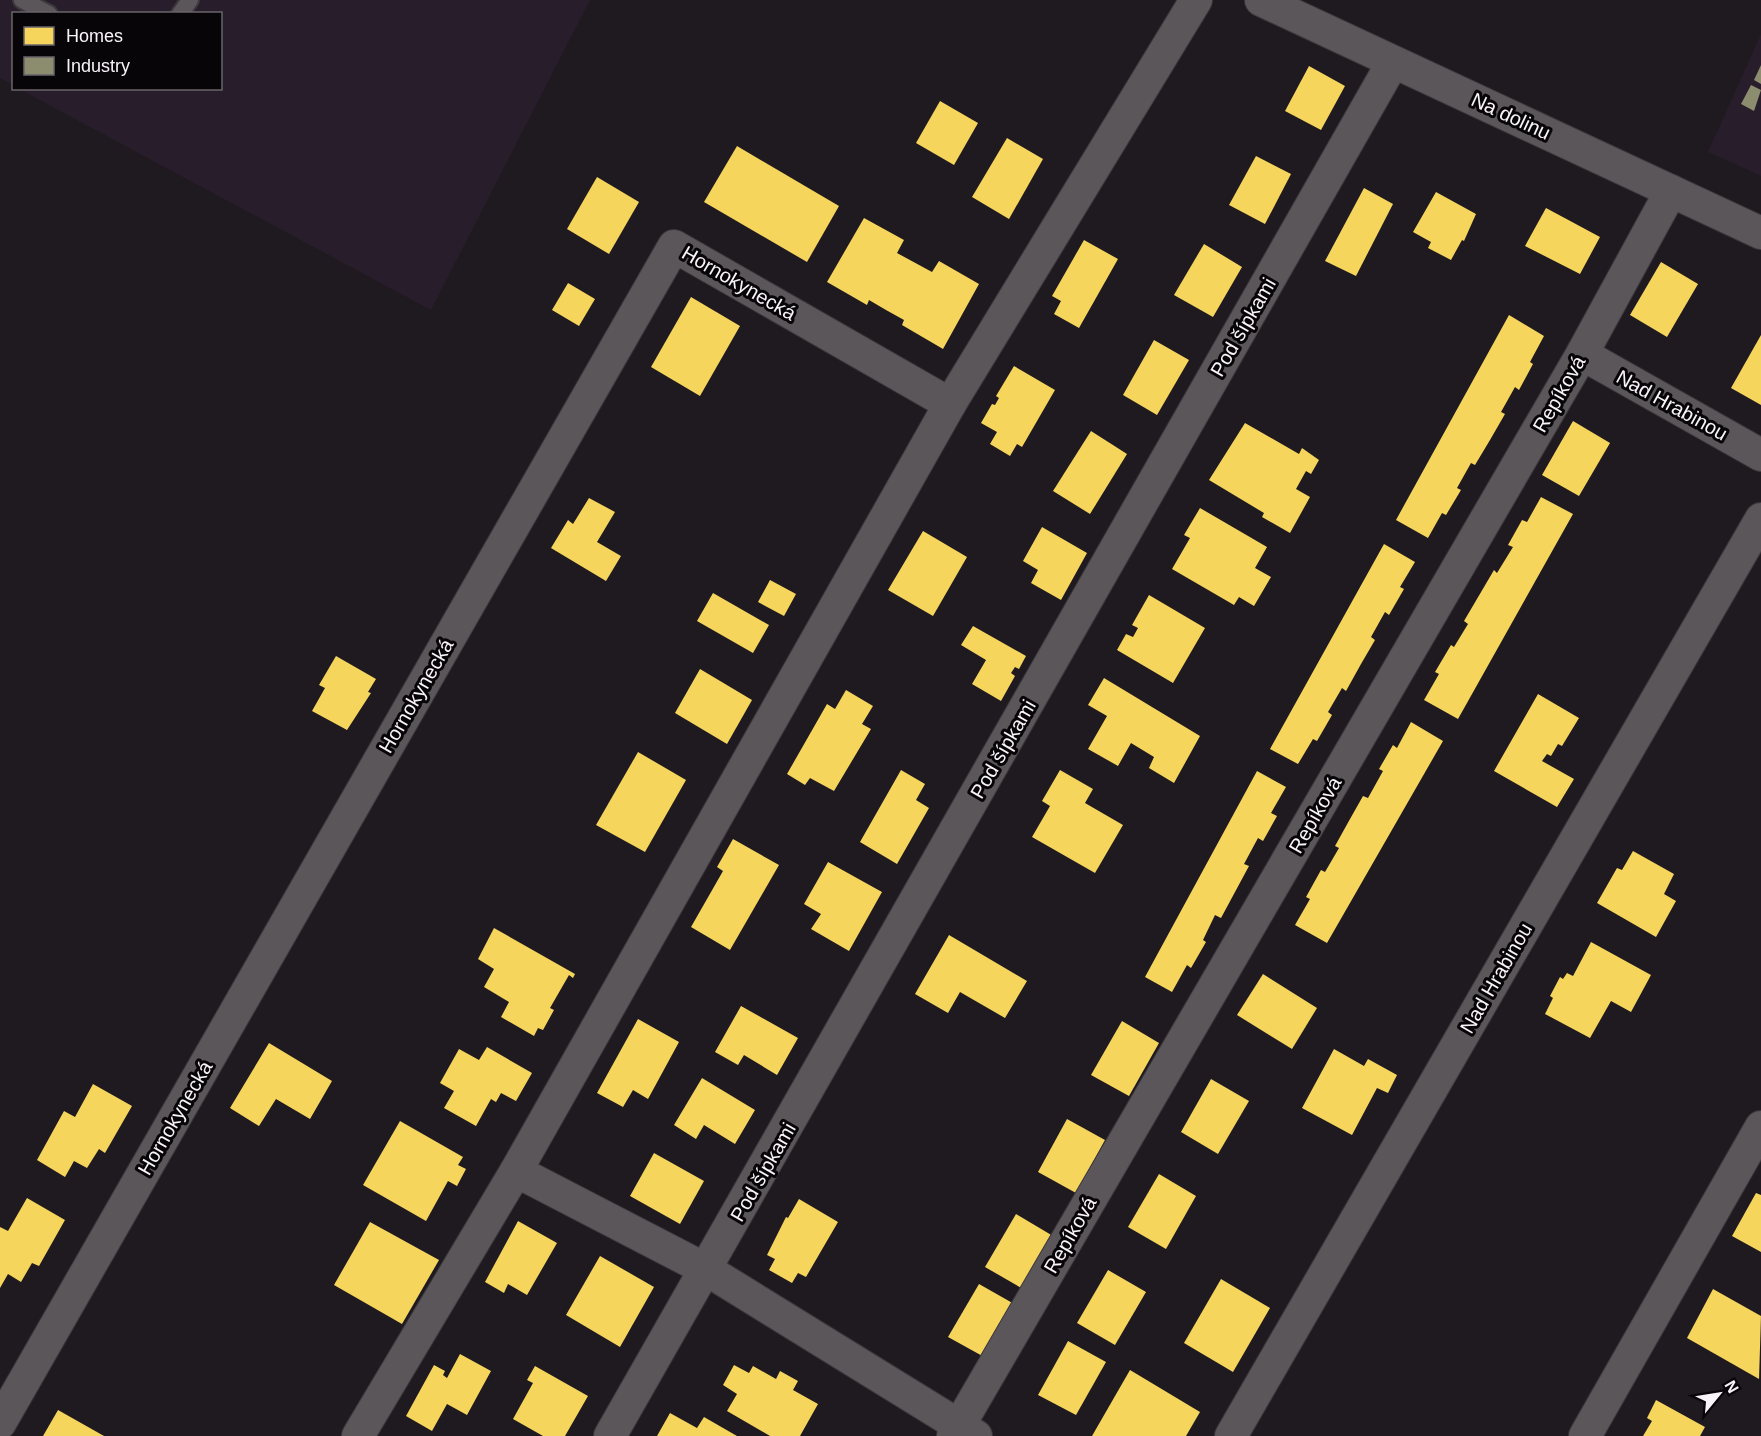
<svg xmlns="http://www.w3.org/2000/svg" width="1761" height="1436" font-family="Helvetica,sans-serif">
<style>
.built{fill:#281d2a}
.homes{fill:#f6d55c}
.industry{fill:#8c8c6e}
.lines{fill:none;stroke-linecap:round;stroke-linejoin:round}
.lane-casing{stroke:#3c383d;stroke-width:20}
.street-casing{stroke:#3c383d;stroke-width:34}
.lane{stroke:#5a565a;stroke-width:16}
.street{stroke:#5a565a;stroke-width:32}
.labels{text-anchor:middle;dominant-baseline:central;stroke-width:6;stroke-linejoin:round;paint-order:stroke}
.street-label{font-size:20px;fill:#f9f3fa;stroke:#080509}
</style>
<rect width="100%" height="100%" fill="#1f1a20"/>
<g class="built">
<path d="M0 0H590L431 310 19 89 220 88V14H14L13 85 0 78Z"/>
<path d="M1761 34V176L1708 152Z"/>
</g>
<g class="homes">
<path d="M1309 66 1345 86 1321 130 1285 111Z"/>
<path d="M940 101 978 123 954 165 916 143Z"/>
<path d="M1007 138 1043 159 1009 219 972 197Z"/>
<path d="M737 146 839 206 807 262 704 202Z"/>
<path d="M1256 156 1291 174 1265 224 1229 205Z"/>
<path d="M597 177 639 202 609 254 567 229Z"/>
<path d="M1364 188 1393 204 1356 276 1325 261Z"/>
<path d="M1436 192 1476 214 1464 241 1462 240 1451 260 1428 248 1431 242 1413 232Z"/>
<path d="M1546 208 1600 237 1580 274 1525 246Z"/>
<path d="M864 218 904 240 897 253 932 272 939 261 979 284 943 349 902 325 904 320 886 310 869 300 867 305 827 282Z"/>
<path d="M1084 240 1118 259 1079 328 1054 314 1061 301 1052 296Z"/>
<path d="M1204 244 1242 267 1213 317 1174 295Z"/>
<path d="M1661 262 1698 284 1667 337 1630 315Z"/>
<path d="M568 283 595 299 579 326 552 310Z"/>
<path d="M691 297 740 326 700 396 651 367Z"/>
<path d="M1509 315 1544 336 1530 362 1533 364 1519 390 1515 387 1501 412 1505 414 1490 440 1475 465 1471 463 1457 488 1461 490 1446 515 1442 513 1428 538 1396 520Z"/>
<path d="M1761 335V405L1731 388Z"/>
<path d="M1154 340 1189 360 1157 415 1123 395Z"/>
<path d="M1014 366 1055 390 1022 447 1017 444 1010 456 990 444 997 432 981 423 992 404 995 405 999 398 996 396Z"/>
<path d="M1573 421 1610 443 1579 496 1542 475Z"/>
<path d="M1245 423 1299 454 1302 448 1319 460 1311 474 1306 471 1296 489 1310 497 1290 533 1262 517 1264 513 1209 480Z"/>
<path d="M1091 431 1127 454 1090 514 1053 491Z"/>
<path d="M1541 497 1573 514 1458 719 1424 700 1439 674 1435 672 1451 645 1454 647 1468 624 1464 621 1494 570 1497 573 1513 547 1508 545 1522 520 1527 522Z"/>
<path d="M589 498 615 512 597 542 621 556 606 581 551 548 568 520 573 524Z"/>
<path d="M1200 508 1267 547 1255 568 1271 577 1254 606 1239 597 1234 605 1172 569 1190 538 1184 535Z"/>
<path d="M1042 527 1087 553 1061 600 1031 583 1038 570 1023 561Z"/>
<path d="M923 531 967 557 933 616 888 590Z"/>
<path d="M1384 544 1415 562 1400 587 1404 589 1389 615 1385 612 1371 637 1375 640 1361 664 1346 691 1342 688 1328 712 1332 715 1317 741 1313 739 1298 764 1270 749Z"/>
<path d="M770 580 796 594 784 616 758 602Z"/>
<path d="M713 593 769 625 753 653 697 621Z"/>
<path d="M1149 595 1205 628 1173 683 1117 650 1126 634 1133 637 1138 628 1132 625Z"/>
<path d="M973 626 1026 656 1019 669 1015 667 1011 673 1015 676 1001 701 972 684 986 660 961 645Z"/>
<path d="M336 656 376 679 368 692 371 693 347 730 312 711 325 688 319 685Z"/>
<path d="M700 669 752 700 727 744 675 713Z"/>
<path d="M1104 678 1200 736 1174 783 1149 768 1154 757 1131 743 1118 766 1088 749 1107 716 1088 705Z"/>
<path d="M846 690 873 706 862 724 871 729 834 791 810 778 805 785 787 774 827 704 835 709Z"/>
<path d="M1538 694 1579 718 1562 746 1558 744 1551 756 1547 754 1542 761 1574 779 1557 807 1494 771Z"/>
<path d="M1411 722 1443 741 1327 943 1295 925 1310 899 1306 897 1321 870 1325 872 1339 848 1335 846 1350 819 1363 796 1368 798 1383 771 1379 769 1393 745 1397 748Z"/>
<path d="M638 752 686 780 645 852 596 825Z"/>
<path d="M901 770 925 784 916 800 929 808 897 864 860 842Z"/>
<path d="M1060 770 1093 789 1085 803 1123 825 1095 873 1032 837 1050 806 1042 801Z"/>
<path d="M1257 771 1286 787 1271 813 1277 816 1263 841 1258 838 1244 864 1249 866 1221 918 1215 915 1203 940 1206 942 1191 968 1187 965 1172 992 1145 977Z"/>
<path d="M733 839 779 865 730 950 691 927 723 871 717 867Z"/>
<path d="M1633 851 1674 874 1664 894 1676 901 1656 937 1597 903 1617 868 1622 870Z"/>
<path d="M828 862 882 892 849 951 811 929 821 914 804 904Z"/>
<path d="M494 928 575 974 573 978 569 975 550 1008 554 1010 543 1030 538 1028 534 1036 501 1017 509 1002 484 987 494 969 478 959Z"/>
<path d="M949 935 1027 981 1005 1018 960 992 948 1013 915 994Z"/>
<path d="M1591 942 1651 975 1631 1012 1611 1001 1590 1038 1545 1014 1553 998 1550 996 1560 977 1563 979 1567 973 1573 976Z"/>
<path d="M1263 974 1317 1008 1292 1049 1237 1015Z"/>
<path d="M741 1006 798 1038 777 1075 744 1055 738 1065 715 1052Z"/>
<path d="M638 1019 679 1042 648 1099 633 1090 623 1107 597 1093Z"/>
<path d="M1122 1021 1159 1043 1129 1096 1091 1075Z"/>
<path d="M269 1043 332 1081 310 1119 276 1099 259 1126 230 1108Z"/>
<path d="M487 1047 532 1073 516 1101 501 1093 496 1102 491 1099 476 1126 444 1108 454 1091 440 1083 459 1049 479 1060Z"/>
<path d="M1334 1049 1364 1066 1368 1059 1397 1075 1388 1093 1377 1088 1352 1135 1302 1108Z"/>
<path d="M702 1078 755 1110 735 1144 704 1125 696 1139 674 1125Z"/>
<path d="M1211 1079 1249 1101 1218 1154 1181 1132Z"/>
<path d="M93 1084 132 1106 105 1153 99 1149 87 1168 74 1161 65 1177 37 1160 64 1111 75 1117Z"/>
<path d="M1067 1119 1105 1140 1076 1193 1038 1172Z"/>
<path d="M400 1121 463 1157 458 1165 466 1169 457 1186 448 1181 426 1221 363 1185Z"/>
<path d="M654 1153 704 1181 680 1224 630 1196Z"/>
<path d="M1159 1174 1196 1196 1166 1249 1128 1227Z"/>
<path d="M1756 1193 1761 1195V1252L1732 1236Z"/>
<path d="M27 1198 65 1220 39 1266 32 1263 21 1282 8 1274 0 1288V1227L8 1231Z"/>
<path d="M799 1199 838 1222 806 1277 798 1273 792 1283 769 1270 775 1259 767 1255 786 1217 788 1218Z"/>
<path d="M1016 1214 1053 1236 1023 1289 985 1267Z"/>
<path d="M518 1221 557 1243 527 1295 508 1284 504 1293 485 1282Z"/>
<path d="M370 1222 439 1260 402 1324 334 1285Z"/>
<path d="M600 1256 654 1287 620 1347 566 1315Z"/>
<path d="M1108 1270 1146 1292 1115 1345 1077 1323Z"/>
<path d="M1221 1279 1270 1308 1233 1372 1184 1343Z"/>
<path d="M979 1284 1016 1305 986 1358 948 1337Z"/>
<path d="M1713 1289 1761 1316 1759 1379 1687 1338Z"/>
<path d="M1068 1341 1106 1362 1076 1415 1038 1395Z"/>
<path d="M460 1354 491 1371 467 1415 447 1404 432 1431 406 1416 434 1365 445 1371 443 1375 447 1378Z"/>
<path d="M734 1365 749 1373 753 1366 776 1379 780 1371 798 1381 793 1390 818 1404 800 1436H770L727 1411 737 1394 723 1385Z"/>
<path d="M535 1366 588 1396 565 1436H543L513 1419 533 1383 527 1380Z"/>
<path d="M1130 1370 1200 1412 1186 1436H1092Z"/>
<path d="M1656 1400 1705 1427 1700 1436H1643L1652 1421 1647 1418Z"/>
<path d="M58 1410 104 1436H43Z"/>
<path d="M670 1413 697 1428 704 1417 737 1436H657Z"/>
</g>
<g class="industry">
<path d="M1761 65V84L1754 80Z"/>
<path d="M1751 85 1761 90 1754 111 1741 104Z"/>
</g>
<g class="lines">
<g class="lane-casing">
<g id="lane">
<path d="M22 0 49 14"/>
<path d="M180 14 190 0"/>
</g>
</g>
<g class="street-casing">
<g id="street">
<path d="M1261 0 1761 233"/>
<path d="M1582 354 1761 455"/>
<path d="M516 1171 707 1270 976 1436"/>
<path d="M0 1423 674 246 950 404"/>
<path d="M358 1436 516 1171 950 404 1196 0"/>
<path d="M610 1436 1393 62"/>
<path d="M953 1436 1582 354 1671 191"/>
<path d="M1231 1436 1761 519"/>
<path d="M1585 1436 1761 1127"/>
</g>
</g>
<use href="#lane" class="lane"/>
<use href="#street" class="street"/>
</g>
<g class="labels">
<g class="street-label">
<text transform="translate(1511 116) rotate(25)">Na dolinu</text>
<text transform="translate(739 283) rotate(30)">Hornokynecká</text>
<text transform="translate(1243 327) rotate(-60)">Pod šípkami</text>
<text transform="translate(1559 394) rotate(-60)">Repíková</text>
<text transform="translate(1672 405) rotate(29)">Nad Hrabinou</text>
<text transform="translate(416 696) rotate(-60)">Hornokynecká</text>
<text transform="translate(1003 749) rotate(-60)">Pod šípkami</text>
<text transform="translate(1315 815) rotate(-60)">Repíková</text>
<text transform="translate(1496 978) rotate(-60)">Nad Hrabinou</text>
<text transform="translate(175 1118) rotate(-60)">Hornokynecká</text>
<text transform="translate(763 1172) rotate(-60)">Pod šípkami</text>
<text transform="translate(1070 1235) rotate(-60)">Repíková</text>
</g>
</g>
<rect x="12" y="12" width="210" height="78" fill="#080509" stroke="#686469" stroke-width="1.5"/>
<rect x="24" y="27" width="30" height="18" fill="#f6d55c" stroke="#686469" stroke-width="1.5"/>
<text x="66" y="42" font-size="18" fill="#f9f3fa">Homes</text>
<rect x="24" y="57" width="30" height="18" fill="#8c8c6e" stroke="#686469" stroke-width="1.5"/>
<text x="66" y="72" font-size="18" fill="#f9f3fa">Industry</text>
<g transform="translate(1719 1394) rotate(60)" stroke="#080509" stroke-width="4.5" paint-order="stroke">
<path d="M0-4.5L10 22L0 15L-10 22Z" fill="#f9f3fa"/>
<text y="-9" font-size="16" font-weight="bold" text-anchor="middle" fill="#f9f3fa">N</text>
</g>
</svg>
